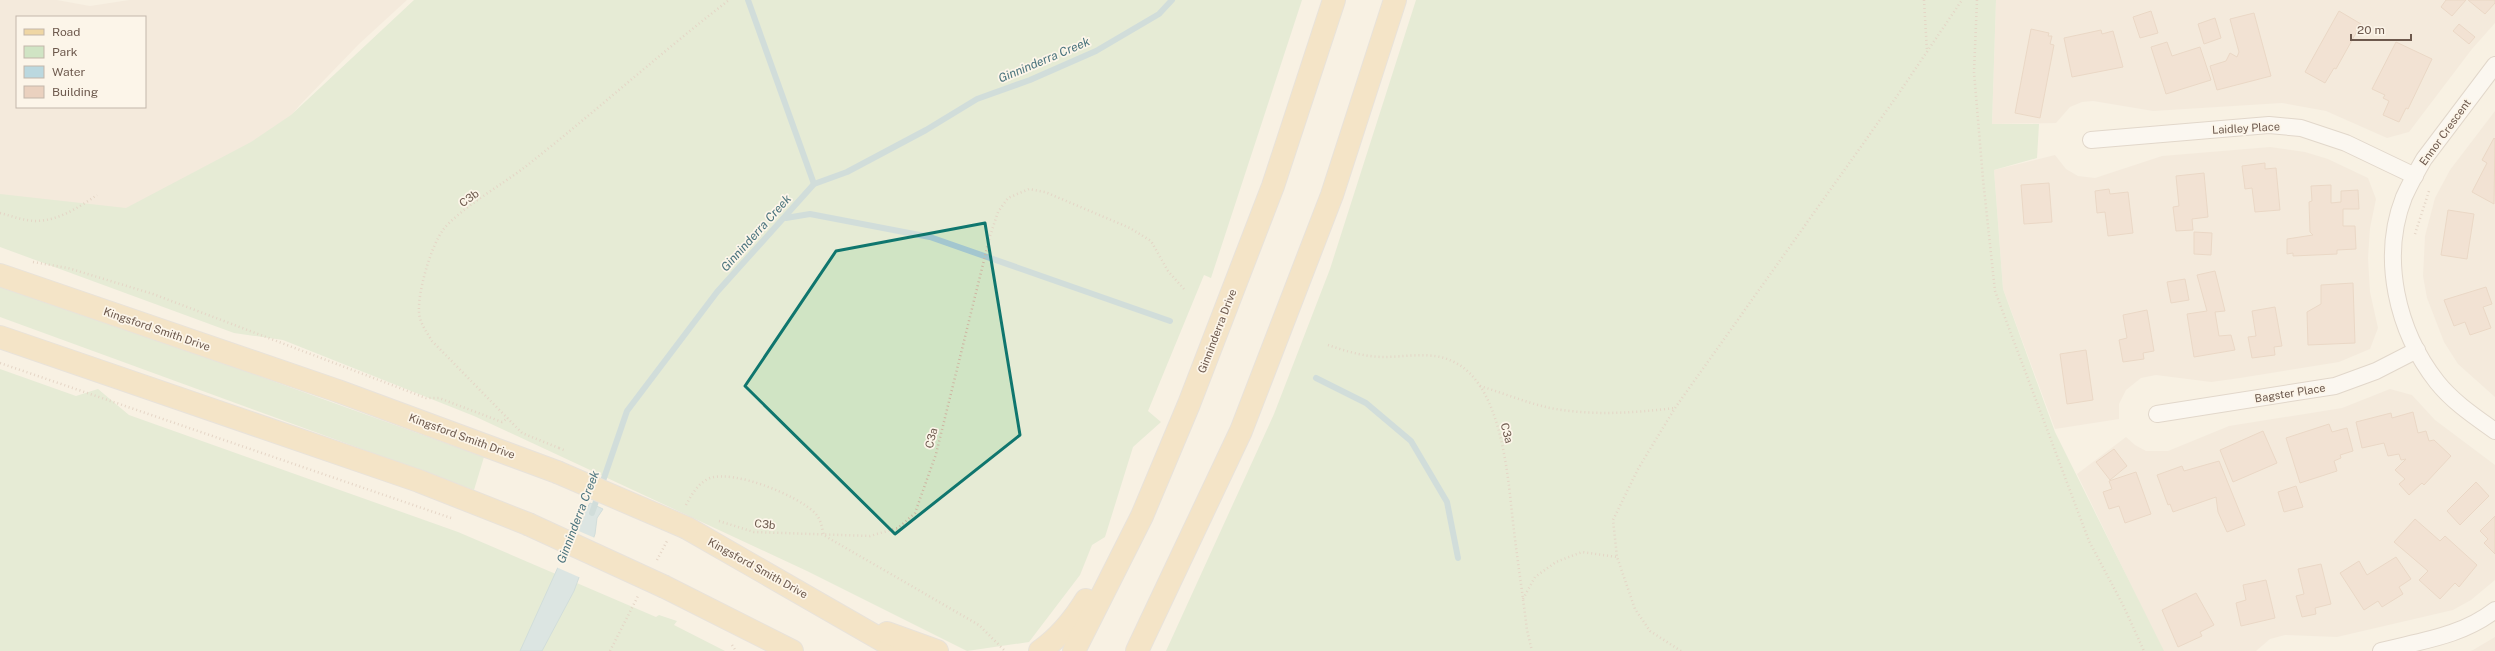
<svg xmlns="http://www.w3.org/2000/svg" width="2495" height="651" font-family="'Public Sans',sans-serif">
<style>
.residential{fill:#efe3d3;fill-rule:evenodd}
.green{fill:#d0e4c4}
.water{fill:#bbd8df;stroke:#a3c6cf}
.pier{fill:#f8f1e3}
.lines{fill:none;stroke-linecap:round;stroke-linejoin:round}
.stream{stroke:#a3c6cf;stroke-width:6}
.building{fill:#ead1bf;stroke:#dab9a1}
.street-casing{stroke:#c7b9ac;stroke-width:18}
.primary-casing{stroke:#d6d1cd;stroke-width:24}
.path{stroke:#ceb5a2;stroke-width:2.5;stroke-dasharray:1 3;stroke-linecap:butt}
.street{stroke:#fff;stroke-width:16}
.primary{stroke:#efd6a4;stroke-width:22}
.primary-bridge-casing{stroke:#d6d1cd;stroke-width:24;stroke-linecap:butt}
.path-bridge{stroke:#ceb5a2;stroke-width:2.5;stroke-dasharray:1 3;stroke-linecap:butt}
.primary-bridge{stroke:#efd6a4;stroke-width:22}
.marked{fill:none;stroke:#0f766e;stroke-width:3;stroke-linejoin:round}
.labels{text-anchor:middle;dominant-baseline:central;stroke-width:3.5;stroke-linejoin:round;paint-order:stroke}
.street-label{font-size:11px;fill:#6d594d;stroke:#fcf5e9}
.water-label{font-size:12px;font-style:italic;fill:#4a737d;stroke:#fcf5e9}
</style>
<rect width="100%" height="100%" fill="#f8f1e3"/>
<g class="residential">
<path d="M0 0H57L90 6 129 0H407L359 44 299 106 235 184 178 267 0 206ZM17 17H145V107H17Z"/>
<path d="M1996 0H2495V23L2472 49 2409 132 2387 138 2326 111 2282 103 2153 111 2093 101 2082 102 2070 107 2056 123 1992 124Z"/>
<path d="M2495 111V397L2458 364 2444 342 2427 298 2423 276 2425 236 2435 198 2450 170Z"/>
<path d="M2270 147 2305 152 2328 159 2368 178 2376 199 2370 228 2368 258 2370 292 2378 328 2370 349 2339 362 2240 378 2211 382 2156 375 2141 378 2126 390 2119 404V419L2055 429 2003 289 1994 170 2055 155 2066 169 2078 176 2095 178 2162 156Z"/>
<path d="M2390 389 2412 395 2435 420 2495 465V580L2471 600 2453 610 2337 637 2285 635 2270 639 2256 651H2163L2077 474 2126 437 2135 445 2146 451H2168L2229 426 2342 408Z"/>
<path d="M2495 637V651H2470L2473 650Z"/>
</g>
<g class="green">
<path d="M414 0H1302L1211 278 1204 275 1148 411 1161 422 1133 447 1105 537 1092 545 1080 575 1029 642 967 651 807 571 474 416 283 340 234 333 0 247V194L126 208 251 142 291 115Z"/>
<path d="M1416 0H1996L1992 124H2039L2037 158 1994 170 2003 289 2055 432 2164 651H1166L1274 414 1330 269Z"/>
<path d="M0 283 484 457 474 490 0 317Z"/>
<path d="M0 369 76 396 98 389 129 415 458 532 656 617 659 615 677 621 674 625 725 651H0Z"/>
</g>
<path class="water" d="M590 503 603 509 597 518 595 534 574 591 542 651H520L578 523Z"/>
<path class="pier" d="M574 529 595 538 581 578 556 567Z"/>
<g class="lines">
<g class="stream">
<path d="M748 0 814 184"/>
<path d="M786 218 810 214 930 237 1170 321"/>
<path d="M1316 378 1366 403 1411 441 1447 502 1458 558"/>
<path d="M592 513 627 411 717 292 814 184 847 172 926 130 977 99 1030 80 1096 51 1159 14 1172 0"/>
</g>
</g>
<g class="building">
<path d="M2446 0H2466L2452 16 2441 7Z"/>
<path d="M2468 0H2495V3L2485 14Z"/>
<path d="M2151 11 2158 33 2140 38 2133 17Z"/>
<path d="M2339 11 2361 24 2336 69 2334 68 2325 83 2305 72Z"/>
<path d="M2254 13 2271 76 2217 90 2210 66 2226 61 2230 53 2237 57 2239 52 2230 19Z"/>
<path d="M2215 18 2221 38 2204 44 2198 24Z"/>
<path d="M2459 24 2475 37 2469 44 2453 31Z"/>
<path d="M2031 29 2049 33 2048 36H2052L2050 44 2054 45 2040 118 2015 113Z"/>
<path d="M2101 30 2102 34 2113 31 2123 67 2072 77 2064 38Z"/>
<path d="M2167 42 2172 56 2200 47 2211 80 2166 94 2151 47Z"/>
<path d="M2396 42 2432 59 2408 109 2406 108 2399 122 2383 115 2389 101 2383 98 2385 95 2372 89Z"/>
<path d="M2494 138 2495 139 2494 204 2472 192 2487 163 2482 160Z"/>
<path d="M2265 163V169L2276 168 2280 210 2255 212 2252 188 2245 189 2242 166Z"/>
<path d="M2204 173 2208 217 2192 219 2193 230 2176 231 2173 207 2179 206 2176 176Z"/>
<path d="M2049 183 2052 222 2024 224 2021 185Z"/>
<path d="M2331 185V203L2341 202V191L2358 190 2359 209H2343V226H2355L2356 249 2337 250V254L2293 256V253L2287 254V239L2313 235 2310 232 2309 202 2312 201 2311 186Z"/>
<path d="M2109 189 2110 194 2128 192 2133 233 2108 236 2105 212 2097 213 2095 191Z"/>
<path d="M2448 210 2474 214 2467 259 2441 255Z"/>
<path d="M2194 232 2212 233 2211 255 2194 254Z"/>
<path d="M2215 271 2225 311 2215 312 2219 336 2231 335 2235 350 2194 357 2187 314 2207 311 2197 275Z"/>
<path d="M2185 279 2189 300 2171 303 2167 282Z"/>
<path d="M2353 283 2355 343 2308 345 2307 312 2321 304V285Z"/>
<path d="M2486 287 2492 304 2483 307 2491 328 2470 335 2465 322 2454 326 2444 300Z"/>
<path d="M2275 307 2282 346 2274 347 2275 355 2252 358 2248 337 2256 336 2252 311Z"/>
<path d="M2147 310 2154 351 2143 353 2144 359 2123 362 2119 340 2127 338 2123 315Z"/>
<path d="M2086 350 2093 400 2067 404 2060 354Z"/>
<path d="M2413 412 2418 433 2426 431 2429 441 2434 440 2451 456 2424 485 2422 483 2409 495 2399 484 2405 479 2395 470 2406 459 2401 460 2399 454 2388 456 2384 443 2362 448 2356 422 2391 413 2392 418Z"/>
<path d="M2329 424 2332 432 2347 428 2353 451 2340 455 2341 458 2334 461 2337 471 2300 483 2286 438Z"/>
<path d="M2263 431 2277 463 2233 482 2220 450Z"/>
<path d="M2114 449 2127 466 2110 480 2096 462Z"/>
<path d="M2219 461 2245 525 2227 532 2218 512 2216 497 2173 512 2170 504 2168 505 2157 475 2182 466 2184 471Z"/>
<path d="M2136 472 2151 514 2125 523 2119 506 2109 509 2103 492 2112 489 2109 481Z"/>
<path d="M2476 482 2489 496 2460 525 2447 511Z"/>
<path d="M2296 486 2303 507 2284 512 2278 492Z"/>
<path d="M2495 516V554L2484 543 2488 539 2480 531Z"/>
<path d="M2415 519 2440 541 2445 536 2477 565 2459 587 2455 583 2440 599 2419 580 2428 571 2394 542Z"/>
<path d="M2396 557 2411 579 2399 587 2403 594 2382 607 2378 601 2364 610 2340 573 2359 561 2367 575Z"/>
<path d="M2321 564 2331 604 2315 608 2316 614 2302 617 2296 596 2304 594 2298 569Z"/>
<path d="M2266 580 2275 618 2241 626 2236 603 2246 600 2243 585Z"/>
<path d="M2196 593 2214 625 2200 632 2202 636 2178 647 2162 610Z"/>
</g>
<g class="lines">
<g class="street-casing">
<g id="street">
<path d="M2495 65 2424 159C2417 171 2410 184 2404 197 2380 258 2397 331 2437 382 2453 402 2474 416 2495 431"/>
<path d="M2091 140 2269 125 2301 128 2346 143 2415 176"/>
<path d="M2157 414 2335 386 2376 371 2417 350"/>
<path d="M2381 651C2420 641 2462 636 2495 610"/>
</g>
</g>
<g class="primary-casing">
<g id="primary">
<path d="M0 275 338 391 557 472"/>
<path d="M0 337 419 481 528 524"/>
<path d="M687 528 901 651"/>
<path d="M665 587 792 651"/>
<path d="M887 633 937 651"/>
<path d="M1040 651C1060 637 1073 621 1086 600"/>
<path d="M1074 651 1142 516 1189 404 1273 186 1334 0"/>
<path d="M1137 651 1241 431 1332 195 1395 0"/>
</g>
</g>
<g class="path">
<path d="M1924 0 1927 52"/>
<path d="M1977 0 1974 72 1983 179 1995 291 2089 541 2123 605 2144 651"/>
<path d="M0 213C9 215 18 219 27 220 52 225 78 208 97 195"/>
<path d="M2415 234 2429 191"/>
<path d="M33 262 68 268 153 294 426 398H439L502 422 508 418"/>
<path d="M1328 345C1345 351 1365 357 1384 357 1406 357 1431 351 1452 361 1504 384 1508 482 1514 531 1518 564 1523 597 1527 630L1532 651"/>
<path d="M0 363 451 518"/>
<path d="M1480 386C1503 393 1527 403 1550 408 1593 416 1632 413 1675 408"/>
<path d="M559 448 522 433 432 341C426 331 419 322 419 311 418 291 431 246 443 230 458 210 503 184 525 167 594 113 659 54 729 0"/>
<path d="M686 505C692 494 698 483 710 478 735 470 797 495 815 513 821 519 822 528 824 536"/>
<path d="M719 521 754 532 870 536 898 528 915 513 936 454 990 236 998 212 1008 198 1029 189 1045 192 1130 228 1151 241 1168 271 1184 289"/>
<path d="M825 536 979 625 1005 651"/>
<path d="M657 560 667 541"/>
<path d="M1523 599 1535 577 1556 562 1582 552 1617 557"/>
<path d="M732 645 736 651"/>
<path d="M610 651 638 596"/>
<path d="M1681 651 1650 631 1635 609 1617 557 1613 520 1638 469 1675 408 1897 96 1962 0"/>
</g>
<use href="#street" class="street"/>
<use href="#primary" class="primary"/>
<g class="primary-bridge-casing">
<g id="primary-bridge">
<path d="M557 472 687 528"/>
<path d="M528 524 665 587"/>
</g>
</g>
<path class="path-bridge" d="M559 448 566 451"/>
<use href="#primary-bridge" class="primary-bridge"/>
</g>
<path d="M0 0H2495V651H0ZM985 223 1020 435 895 534 745 386 836 251Z" fill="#f8f1e3" fill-opacity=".55" fill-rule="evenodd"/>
<path class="marked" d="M985 223 1020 435 895 534 745 386 836 251Z"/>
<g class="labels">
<g class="street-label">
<text transform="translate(2246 128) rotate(-3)">Laidley Place</text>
<text transform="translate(2445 132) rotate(-54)">Ennor Crescent</text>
<text transform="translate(469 198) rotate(-36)">C3b</text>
<text transform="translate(157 329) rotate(19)">Kingsford Smith Drive</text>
<text transform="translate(1217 331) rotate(-69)">Ginninderra Drive</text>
<text transform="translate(2290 393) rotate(-9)">Bagster Place</text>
<text transform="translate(1507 433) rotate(75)">C3a</text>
<text transform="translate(462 436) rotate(20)">Kingsford Smith Drive</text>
<text transform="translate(931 438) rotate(-76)">C3a</text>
<text transform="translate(765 524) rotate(6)">C3b</text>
<text transform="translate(758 568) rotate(29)">Kingsford Smith Drive</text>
</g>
<g class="water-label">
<text transform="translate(1044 60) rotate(-23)">Ginninderra Creek</text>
<text transform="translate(756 233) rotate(-48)">Ginninderra Creek</text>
<text transform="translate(578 517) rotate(-69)">Ginninderra Creek</text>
</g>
</g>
<rect x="16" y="16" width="130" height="92" fill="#fcf5e9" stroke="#c3b7ab"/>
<rect x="24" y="29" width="20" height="6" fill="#efd6a4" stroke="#c3b7ab"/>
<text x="52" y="36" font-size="12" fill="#6d594d">Road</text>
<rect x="24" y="46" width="20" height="12" fill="#d0e4c4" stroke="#c3b7ab"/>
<text x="52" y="56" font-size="12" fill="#6d594d">Park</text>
<rect x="24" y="66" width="20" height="12" fill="#bbd8df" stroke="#c3b7ab"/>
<text x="52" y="76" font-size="12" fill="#6d594d">Water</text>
<rect x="24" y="86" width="20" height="12" fill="#ead1bf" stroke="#c3b7ab"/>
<text x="52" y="96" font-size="12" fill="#6d594d">Building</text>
<path d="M2351 34v6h60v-6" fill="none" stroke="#6d594d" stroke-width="2"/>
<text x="2357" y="34" font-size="12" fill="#6d594d" stroke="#fcf5e9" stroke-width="3" paint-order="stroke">20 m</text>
</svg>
